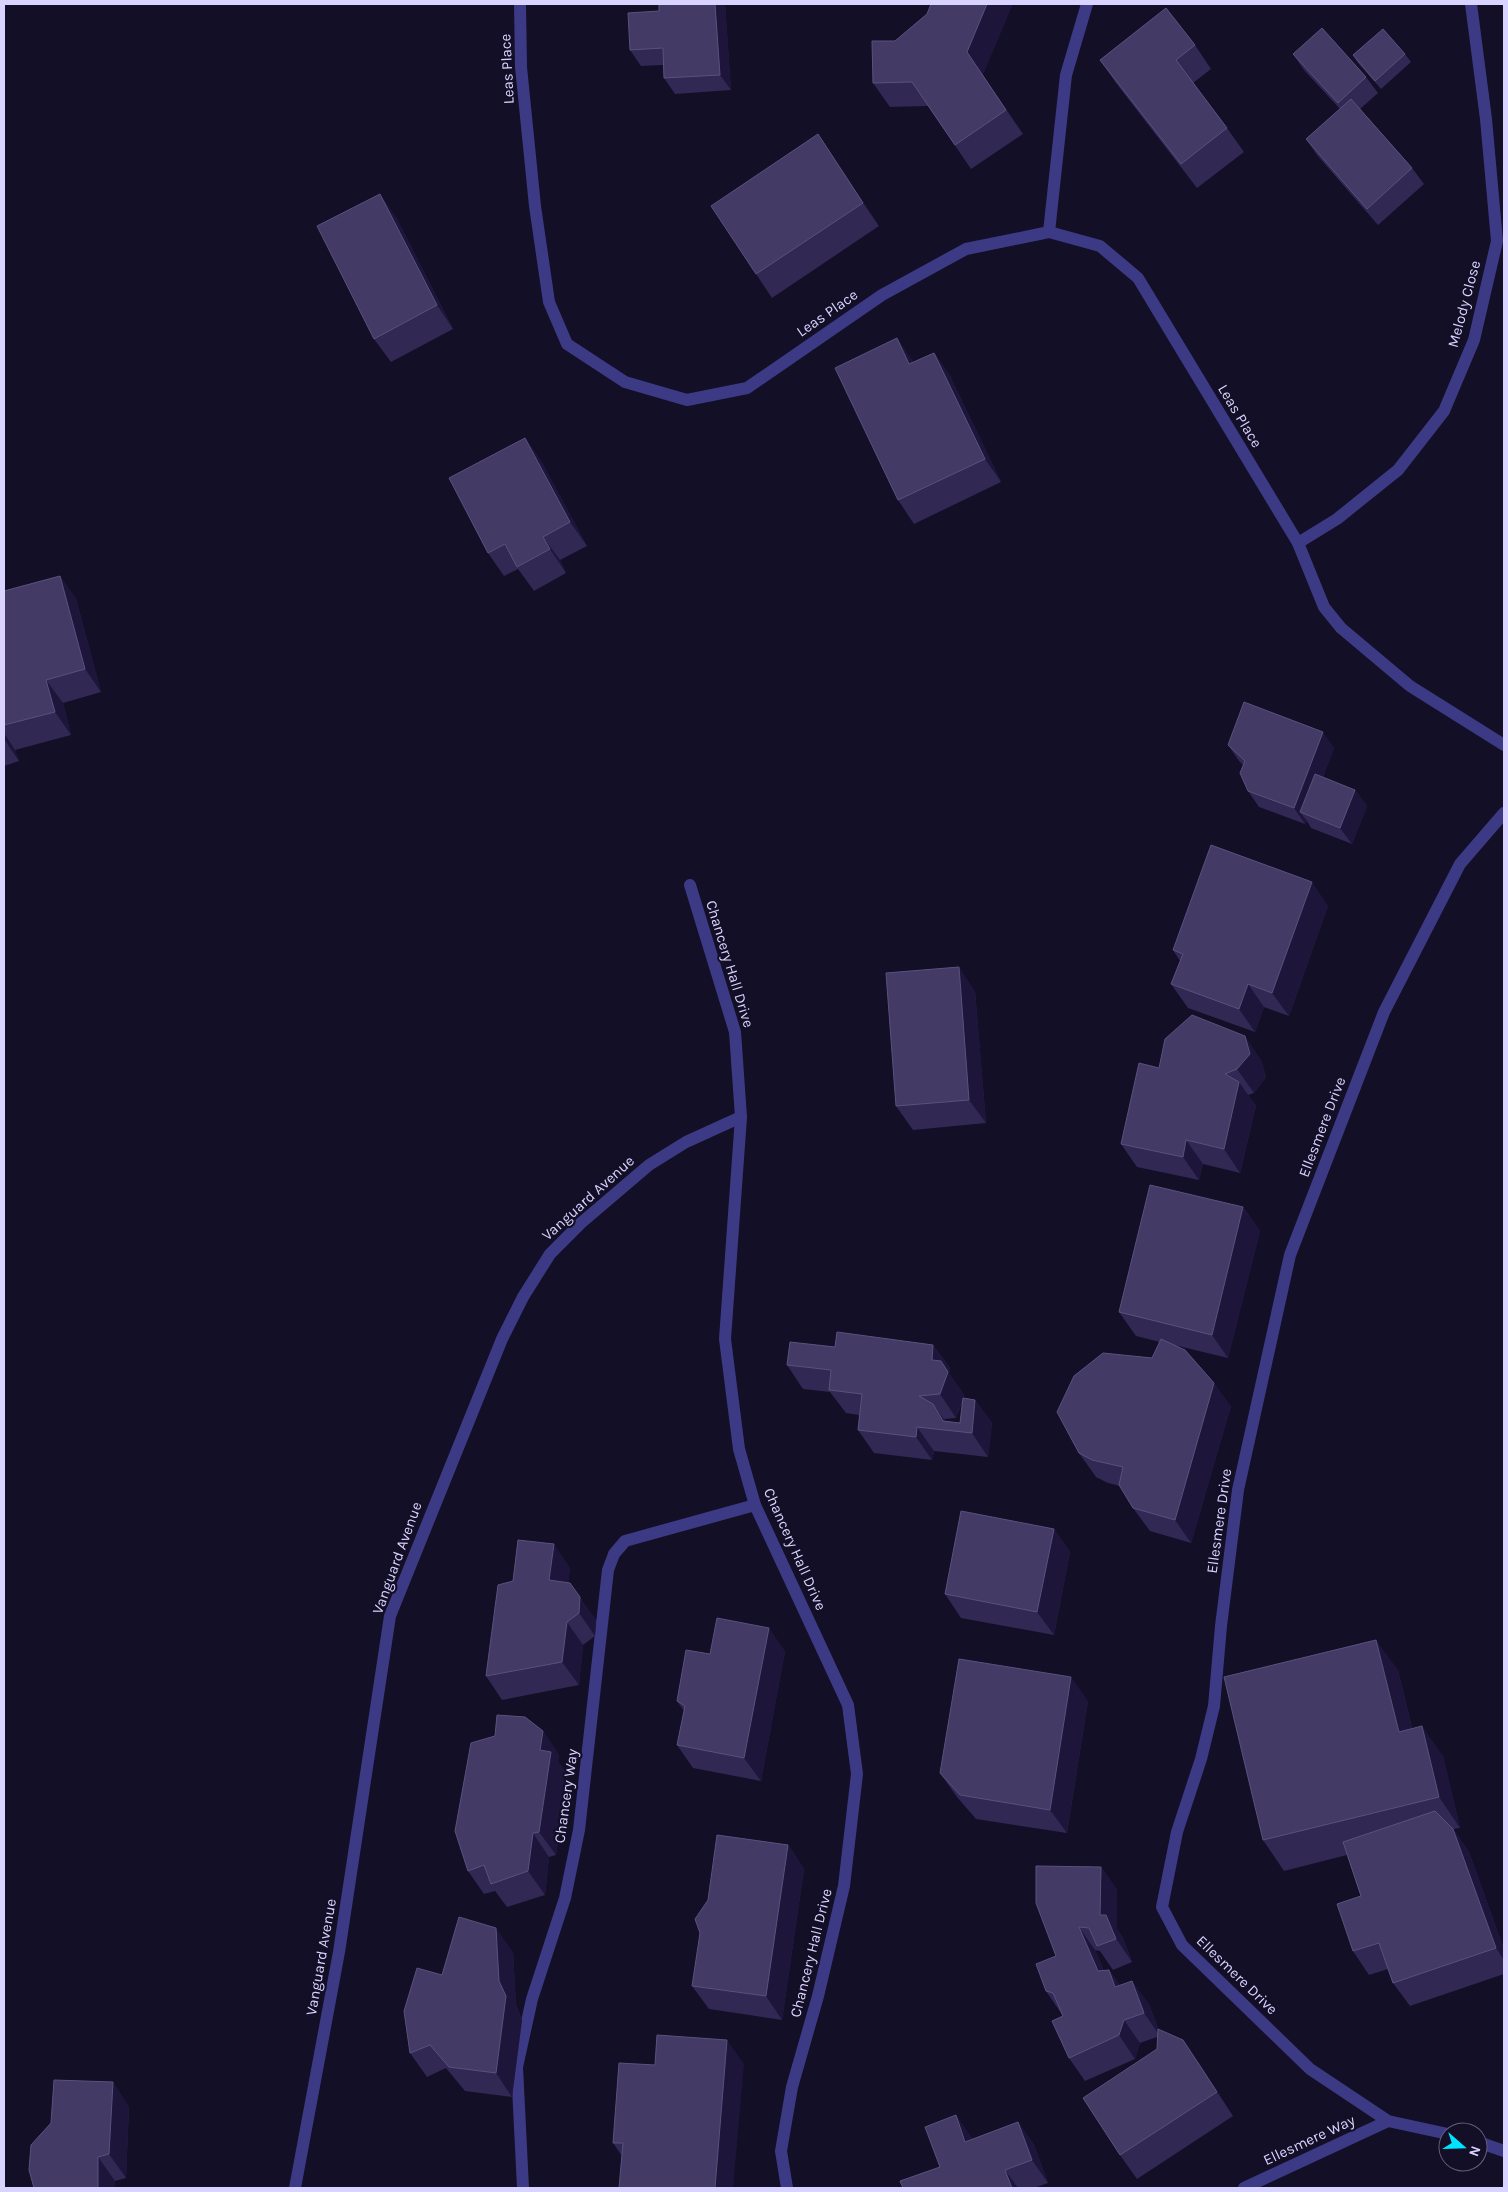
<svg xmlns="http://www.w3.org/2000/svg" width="1508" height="2192" font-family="Karla,sans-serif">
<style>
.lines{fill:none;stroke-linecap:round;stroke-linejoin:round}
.street{stroke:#3d3a85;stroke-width:12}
.wall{fill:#312854;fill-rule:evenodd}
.shaded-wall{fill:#1d163a}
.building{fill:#433a66;stroke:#5a527e}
.labels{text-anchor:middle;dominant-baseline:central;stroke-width:4.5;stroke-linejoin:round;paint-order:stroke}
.street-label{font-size:15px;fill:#d9d4ff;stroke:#130f26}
</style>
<rect width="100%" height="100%" fill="#130f26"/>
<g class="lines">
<g class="street">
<path d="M520 4 521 67 535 206 549 302 567 344 625 382 687 400 747 388 882 295 966 249 1049 232 1100 246 1138 278 1298 543 1324 607 1341 628 1410 686 1504 745"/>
<path d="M1049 232 1066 75 1087 4"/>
<path d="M1298 543 1337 519 1398 470 1444 411 1474 340 1497 241 1486 119 1471 4"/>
<path d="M690 885 735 1032 741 1117 725 1339 739 1449 755 1505 848 1705 857 1774 844 1886 818 1996 792 2087 781 2151 787 2188"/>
<path d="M1448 2134 1388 2121 1310 2069 1182 1945 1162 1907 1177 1832 1201 1759 1214 1706 1221 1626 1238 1490 1290 1255 1384 1012 1460 864 1504 813"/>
<path d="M1478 2142 1504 2151"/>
<path d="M295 2188 339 1952 390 1616 502 1339 523 1297 550 1254 581 1223 649 1165 686 1142 741 1117"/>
<path d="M523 2188 517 2067 532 1999 565 1898 579 1830 608 1570 614 1554 625 1541 755 1505"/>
<path d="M1244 2188 1388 2121"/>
</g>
</g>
<g class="wall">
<path d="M659 4H725L731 90 675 94 664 78 663 65 641 66 630 50 659 11Z"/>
<path d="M927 14 983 75 1023 134 971 169 928 106 890 107 873 83 895 41Z"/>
<path d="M1195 45 1211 69 1193 83 1227 128 1244 152 1197 188 1116 83 1100 60Z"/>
<path d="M1293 54 1366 77 1378 93 1360 109 1412 168 1424 184 1378 225 1317 155 1306 139 1340 109 1304 70Z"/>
<path d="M1405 54 1411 62 1381 89 1358 63 1353 55Z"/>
<path d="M818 134 834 158 879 226 772 298 756 274Z"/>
<path d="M396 217 453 329 391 362 374 339Z"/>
<path d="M934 353 950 376 1001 482 914 524 898 500 914 362Z"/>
<path d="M525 438 541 461 587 546 560 560 566 573 534 591 518 569 504 576 488 553Z"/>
<path d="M60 576 76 599 101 692 63 703 71 735 15 750 19 761 4 766V591Z"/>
<path d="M1228 745 1334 748 1323 777 1355 790 1367 806 1352 844 1311 828 1307 821 1305 824 1259 807 1248 791 1243 765 1239 761Z"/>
<path d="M1328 906 1289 1016 1264 1007 1255 1032 1188 1008 1171 984 1180 961 1173 950Z"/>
<path d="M975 991 986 1123 913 1130 896 1106Z"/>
<path d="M1261 1060 1266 1077 1254 1093 1248 1095 1256 1106 1240 1173 1203 1164 1199 1180 1137 1167 1121 1144 1159 1068Z"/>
<path d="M1243 1207 1260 1231 1228 1358 1174 1345 1231 1406 1191 1543 1150 1531 1133 1508 1120 1486 1108 1483 1096 1477 1079 1453 1152 1358 1160 1342 1136 1336 1119 1312Z"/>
<path d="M933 1345 950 1368 949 1373 964 1395 963 1398 975 1400 992 1423 988 1457 934 1451 932 1460 874 1453 858 1430 859 1415 846 1413 830 1392 803 1389 787 1365ZM963 1400 960 1423 945 1422 944 1419 956 1418Z"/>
<path d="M1054 1529 1070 1552 1054 1635 961 1618 945 1594Z"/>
<path d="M570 1568 568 1582 596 1620 595 1636 583 1645 579 1685 502 1700 486 1676Z"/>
<path d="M785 1651 761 1781 693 1768 677 1745 684 1711 677 1701 710 1654Z"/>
<path d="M1398 1670 1412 1728 1443 1756 1460 1828 1453 1829 1469 1852 1504 1949V1974L1410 2006 1393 1983 1388 1969 1369 1975 1353 1951 1361 1896 1347 1855 1284 1871 1263 1840Z"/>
<path d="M1088 1701 1067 1833 976 1819 957 1797 940 1773Z"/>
<path d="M559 1754 558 1762 568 1775 556 1855 549 1857 545 1895 507 1907 495 1891 484 1894 468 1871Z"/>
<path d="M788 1845 804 1869 782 2020 709 2009 692 1986Z"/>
<path d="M1101 1867 1117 1890V1929L1123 1938 1132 1962 1113 1970 1100 1951 1095 1950 1104 1971 1109 1970 1120 1986 1149 2004 1158 2029 1183 2040 1199 2063 1233 2116 1137 2179 1120 2155 1157 2049V2037L1140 2043 1135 2059 1085 2081 1069 2058 1063 2016 1046 1991 1056 1956Z"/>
<path d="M513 1952 516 2005 522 2020 512 2097 465 2091 446 2068 427 2077 410 2053 442 1975Z"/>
<path d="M744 2064 622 2156 613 2143 655 2065Z"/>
<path d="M129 2106 126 2178 115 2181V2188H34Z"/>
<path d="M1018 2122 1034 2145 1048 2183 1034 2188H903L940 2167 972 2139Z"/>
</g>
<g class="shaded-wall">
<path d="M715 4H725L731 90 720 75Z"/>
<path d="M987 4H1013L983 75 1023 134 967 52Z"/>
<path d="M818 134 834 158 879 226 863 203Z"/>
<path d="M380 194 396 217 453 329 437 305Z"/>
<path d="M897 338 913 361 926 388 909 364Z"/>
<path d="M934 353 950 376 1001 482 985 459Z"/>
<path d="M525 438 541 461 587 546 570 522Z"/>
<path d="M543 537 560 560 566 573 550 549Z"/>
<path d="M60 576 76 599 101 692 85 669Z"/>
<path d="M46 680 63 703 71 735 55 712Z"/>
<path d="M1323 732 1334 748 1309 815 1300 812 1307 821 1305 824 1294 808Z"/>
<path d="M4 733 15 750 19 761 4 739Z"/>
<path d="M1355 790 1367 806 1352 844 1340 828Z"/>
<path d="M1312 882 1328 906 1289 1016 1272 993Z"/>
<path d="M959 967 975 991 986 1123 969 1100Z"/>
<path d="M1248 984 1264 1007 1255 1032 1239 1009Z"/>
<path d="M1245 1036 1261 1060 1266 1077 1254 1093 1237 1069Z"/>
<path d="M1239 1082 1256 1106 1240 1173 1224 1149Z"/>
<path d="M1186 1140 1203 1164 1199 1180 1183 1157Z"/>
<path d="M1243 1207 1260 1231 1228 1358 1212 1335Z"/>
<path d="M933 1345 950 1368 949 1373 964 1395 956 1418 940 1394 932 1360Z"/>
<path d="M1214 1383 1231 1406 1191 1543 1175 1520Z"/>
<path d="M975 1400 992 1423 988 1457 972 1433Z"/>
<path d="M933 1404 949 1427 943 1421Z"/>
<path d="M917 1427 934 1451 932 1460 916 1437Z"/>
<path d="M1054 1529 1070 1552 1054 1635 1037 1612Z"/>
<path d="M554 1544 570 1568 566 1603 549 1580Z"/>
<path d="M570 1583 596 1620 595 1636 579 1613Z"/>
<path d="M567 1622 583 1645 579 1685 562 1662Z"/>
<path d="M769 1628 785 1651 761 1781 744 1758Z"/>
<path d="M1376 1640 1398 1670 1420 1762 1399 1732Z"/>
<path d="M1071 1677 1088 1701 1067 1833 1050 1810Z"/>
<path d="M1422 1726 1443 1756 1460 1828 1439 1797Z"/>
<path d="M543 1731 559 1754 558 1762 568 1775 556 1855 539 1832 540 1750Z"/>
<path d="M1453 1829 1469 1852 1504 1949V1960L1496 1948Z"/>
<path d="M533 1833 549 1857 545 1895 528 1871Z"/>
<path d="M788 1845 804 1869 782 2020 766 1996Z"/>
<path d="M1101 1867 1117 1890V1929L1123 1938 1132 1962 1100 1915Z"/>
<path d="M1079 1927 1095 1950 1114 1995 1098 1971Z"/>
<path d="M496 1928 513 1952 516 2005 522 2020 512 2097 496 2073 499 1981Z"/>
<path d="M1109 1970 1125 1994 1115 1987Z"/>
<path d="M1132 1981 1149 2004 1160 2036 1144 2013Z"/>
<path d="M1124 2020 1140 2043 1135 2059 1119 2035Z"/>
<path d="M727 2040 744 2064 733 2188H715Z"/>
<path d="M1183 2040 1199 2063 1233 2116 1217 2092Z"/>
<path d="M113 2082 129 2106 126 2178 109 2154Z"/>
<path d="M956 2115 972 2138 981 2165 965 2142Z"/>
<path d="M1018 2122 1034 2145 1048 2183 1032 2160Z"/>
<path d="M98 2157 115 2181V2188H98Z"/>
<path d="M1005 2170 1018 2188H1012Z"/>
</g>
<g class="building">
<path d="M659 4H715L720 75 664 78 663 48 630 50 628 13 659 11Z"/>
<path d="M931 4H987L967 52 1006 110 955 145 912 82 873 83 872 41H895L927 14Z"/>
<path d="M1166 8 1195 45 1176 60 1227 128 1181 164 1100 60Z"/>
<path d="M1322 28 1366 77 1338 103 1293 54Z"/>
<path d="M1383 29 1405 54 1375 81 1353 55Z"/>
<path d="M1351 99 1412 168 1367 209 1306 139Z"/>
<path d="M818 134 863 203 756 274 711 206Z"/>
<path d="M380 194 437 305 374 339 317 226Z"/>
<path d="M897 338 909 364 934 353 985 459 898 500 835 368Z"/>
<path d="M525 438 570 522 543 537 550 549 517 567 505 544 488 553 449 478Z"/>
<path d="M60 576 85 669 46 680 55 712 4 725V591Z"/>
<path d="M1244 702 1323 732 1294 808 1248 791 1240 773 1245 761 1228 745Z"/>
<path d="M1315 774 1355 790 1340 828 1300 812Z"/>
<path d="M1211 845 1312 882 1272 993 1248 984 1239 1009 1171 984 1183 954 1173 950Z"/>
<path d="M959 967 969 1100 896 1106 886 973Z"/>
<path d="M1192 1015 1245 1036 1250 1054 1237 1069 1225 1074 1239 1082 1224 1149 1186 1140 1183 1157 1121 1144 1139 1063 1159 1068 1165 1039Z"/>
<path d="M1150 1185 1243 1207 1212 1335 1119 1312Z"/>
<path d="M837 1332 933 1345 932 1360 941 1361 948 1372 940 1394 919 1396 933 1404 943 1421 960 1423 963 1398 975 1400 972 1433 917 1427 916 1437 858 1430 862 1394 829 1390 831 1370 787 1365 790 1342 835 1347Z"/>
<path d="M1161 1339 1185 1350 1214 1383 1175 1520 1133 1508 1119 1485 1123 1467 1092 1460 1079 1453 1057 1412 1074 1376 1103 1353 1152 1358Z"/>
<path d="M961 1511 1054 1529 1037 1612 945 1594Z"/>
<path d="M518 1540 554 1544 549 1580 570 1583 580 1597 579 1613 567 1622 562 1662 486 1676 498 1585 513 1581Z"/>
<path d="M717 1618 769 1628 744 1758 677 1745 685 1706 677 1701 686 1650 710 1654Z"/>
<path d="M1376 1640 1399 1732 1422 1726 1439 1797 1263 1840 1224 1677Z"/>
<path d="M959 1659 1071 1677 1050 1810 960 1795 940 1773Z"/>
<path d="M497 1715 525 1717 543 1731 540 1750 551 1752 539 1832 533 1833 528 1871 491 1884 484 1865 468 1871 455 1831 471 1743 495 1736Z"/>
<path d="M1435 1811 1453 1829 1496 1948 1393 1983 1379 1943 1353 1951 1337 1904 1361 1896 1343 1842Z"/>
<path d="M717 1835 788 1845 766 1996 692 1986 700 1933 695 1919 708 1900Z"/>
<path d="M1036 1866 1101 1867 1100 1915H1106L1116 1939 1097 1946 1089 1928 1079 1927 1098 1971 1109 1970 1115 1987 1132 1981 1144 2013 1124 2020 1119 2035 1069 2058 1052 2021 1063 2016 1053 1993 1046 1991 1036 1964 1056 1956 1036 1903Z"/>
<path d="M459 1917 496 1928 499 1981 506 1996 496 2073 449 2067 430 2045 410 2053 404 2011 417 1968 442 1975Z"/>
<path d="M1158 2029 1183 2040 1217 2092 1120 2155 1083 2098 1157 2049Z"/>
<path d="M657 2035 727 2040 715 2188H619L623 2143H613L619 2063 655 2065Z"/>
<path d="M54 2080 113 2082 109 2154 98 2157V2188H34L29 2170 31 2145 51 2123Z"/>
<path d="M956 2115 965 2142 1018 2122 1032 2160 1005 2170 1012 2188H903L900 2181 940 2167 925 2127Z"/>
</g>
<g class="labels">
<g class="street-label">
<text transform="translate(507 69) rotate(-93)">Leas Place</text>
<text transform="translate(1464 304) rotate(-75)">Melody Close</text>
<text transform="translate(827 313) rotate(-35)">Leas Place</text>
<text transform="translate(1240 416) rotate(59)">Leas Place</text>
<text transform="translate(730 964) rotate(73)">Chancery Hall Drive</text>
<text transform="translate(1322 1127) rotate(-69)">Ellesmere Drive</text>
<text transform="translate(588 1198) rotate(-42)">Vanguard Avenue</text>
<text transform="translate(1219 1521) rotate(-82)">Ellesmere Drive</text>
<text transform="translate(795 1549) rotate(66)">Chancery Hall Drive</text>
<text transform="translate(397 1558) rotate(-70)">Vanguard Avenue</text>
<text transform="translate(566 1796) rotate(-82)">Chancery Way</text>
<text transform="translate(811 1953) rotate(-76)">Chancery Hall Drive</text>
<text transform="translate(321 1957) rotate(-80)">Vanguard Avenue</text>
<text transform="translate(1237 1975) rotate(44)">Ellesmere Drive</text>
<text transform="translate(1309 2140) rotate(-25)">Ellesmere Way</text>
</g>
</g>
<rect width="1508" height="2192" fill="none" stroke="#d9d4ff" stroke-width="10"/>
<g transform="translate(1463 2147) rotate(110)"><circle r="24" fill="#130f26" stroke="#625e7d"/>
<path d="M0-4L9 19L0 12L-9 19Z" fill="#00e5ff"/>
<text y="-8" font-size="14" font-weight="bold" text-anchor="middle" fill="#d9d4ff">N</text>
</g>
</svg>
